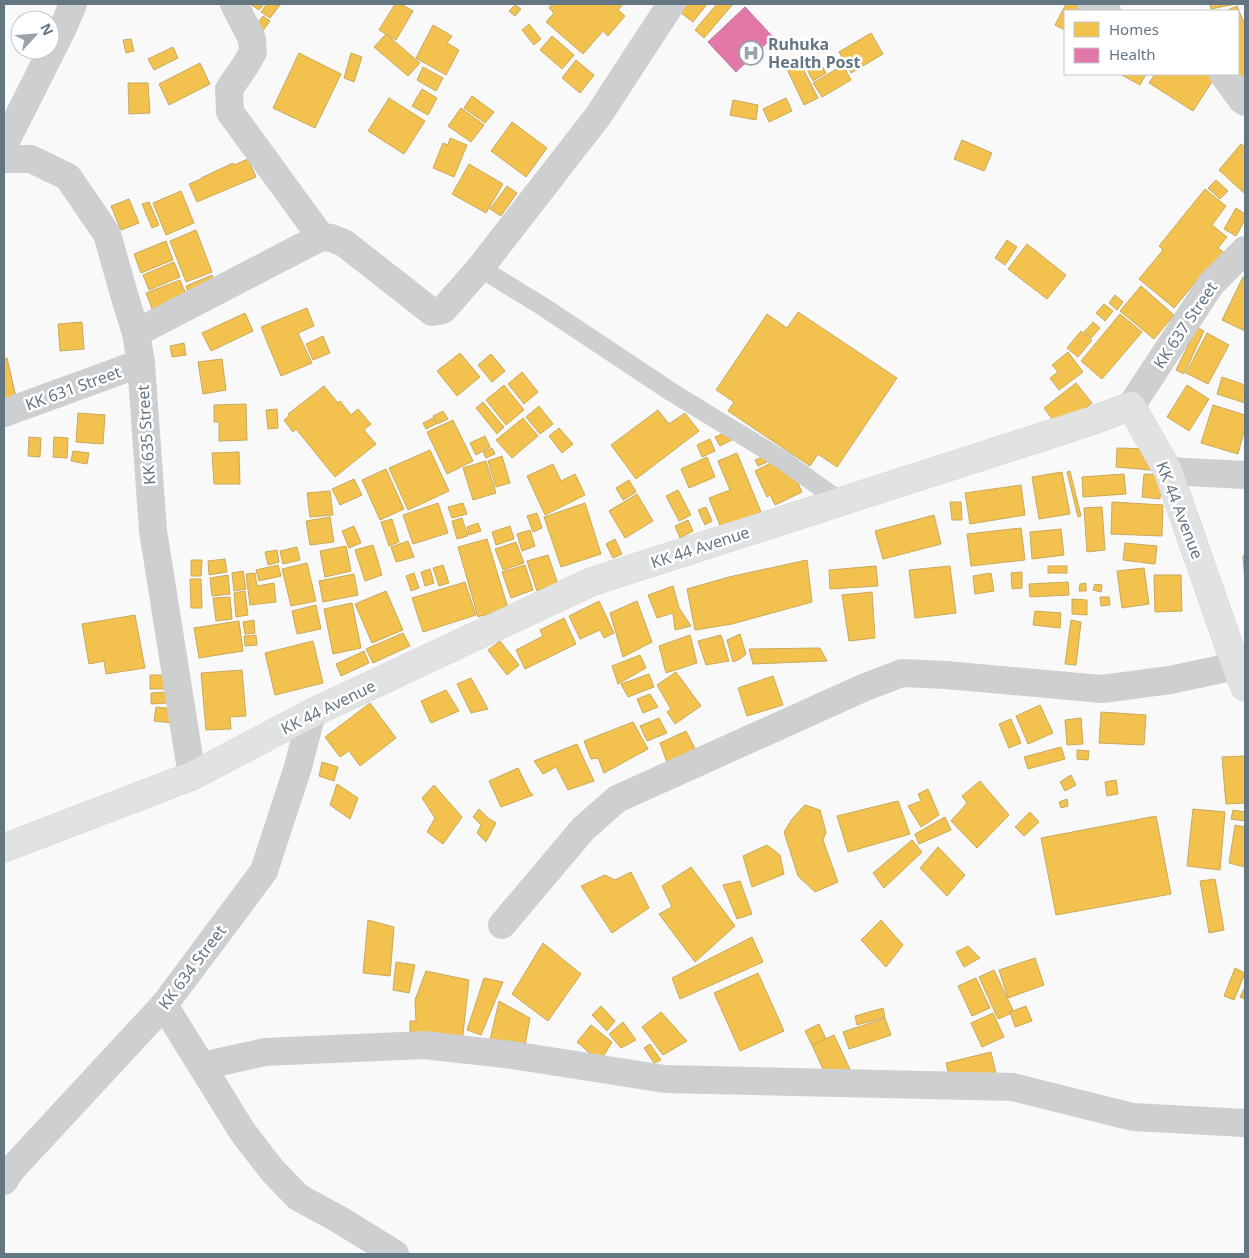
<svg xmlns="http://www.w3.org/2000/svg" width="1249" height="1258" font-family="'Noto Sans',sans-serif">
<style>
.homes{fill:#f2c14e;stroke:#c8aa5e}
.health{fill:#e377a8;stroke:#bd779d}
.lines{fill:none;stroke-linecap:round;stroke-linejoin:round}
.secondary-casing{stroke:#d5d6d7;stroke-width:29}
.lane{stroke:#cecfd0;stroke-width:19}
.street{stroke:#cecfd0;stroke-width:28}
.secondary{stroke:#e1e2e2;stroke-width:28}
.labels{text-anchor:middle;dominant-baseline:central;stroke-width:5;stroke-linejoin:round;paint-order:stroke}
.poi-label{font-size:16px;font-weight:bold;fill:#657683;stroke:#fff;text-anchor:start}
.street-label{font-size:16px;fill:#657683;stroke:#fff}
</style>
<rect width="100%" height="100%" fill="#f9f9f9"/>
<g class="homes">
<path d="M250 4H264L259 10Z"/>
<path d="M267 4 280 5 270 18 261 12Z"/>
<path d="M395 4H401L413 11 396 40 379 30Z"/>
<path d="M552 4H623L618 10 625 16 608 36 603 31 583 54 546 22 554 13 549 8Z"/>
<path d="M688 4H707L693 22 681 13Z"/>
<path d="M717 4H733L704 38 695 30Z"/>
<path d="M1066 4H1074L1088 11H1065V30L1055 25Z"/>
<path d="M1210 4H1236L1211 9Z"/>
<path d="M515 5 521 9 515 16 509 11Z"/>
<path d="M1237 6 1245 25V76L1235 81 1238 74V11H1225Z"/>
<path d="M263 16 270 21 262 32 255 27Z"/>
<path d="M529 24 541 39 534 45 522 30Z"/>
<path d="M433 25 452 36 447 43 459 50 446 75 416 58Z"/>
<path d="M871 33 883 54 851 73 839 52Z"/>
<path d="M386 34 420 63 408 76 374 47Z"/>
<path d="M552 36 574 55 562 69 540 50Z"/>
<path d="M131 39 134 51 126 53 123 40Z"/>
<path d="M173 47 178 58 154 70 148 59Z"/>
<path d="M299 53 341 74 315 128 273 108Z"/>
<path d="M351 53 362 57 354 82 344 78Z"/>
<path d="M798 59 818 98 804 105 785 65Z"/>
<path d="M576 60 594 75 580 93 562 78Z"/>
<path d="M820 62 826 73 813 81 807 69Z"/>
<path d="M200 63 210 84 169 105 159 84Z"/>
<path d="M843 65 851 80 822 97 813 83Z"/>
<path d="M423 67 443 78 436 91 417 80Z"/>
<path d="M1120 74H1146L1140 85Z"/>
<path d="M1155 74H1217L1193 111 1149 83Z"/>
<path d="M128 83H148L150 113 129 114Z"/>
<path d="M422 89 437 98 428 115 412 106Z"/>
<path d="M472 96 494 112 485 123 464 108Z"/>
<path d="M389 98 425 121 404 154 368 131Z"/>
<path d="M786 98 792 111 769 122 763 109Z"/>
<path d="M733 100 758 105 756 120 730 115Z"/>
<path d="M461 108 484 125 471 142 448 126Z"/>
<path d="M512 122 547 148 526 177 491 151Z"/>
<path d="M450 138 467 145 454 177 433 168 443 143 448 145Z"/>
<path d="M962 140 992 153 984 171 954 159Z"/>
<path d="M1241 144 1245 147V194L1219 170Z"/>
<path d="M248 159 256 177 197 202 189 184 201 179V178L233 163 234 165Z"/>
<path d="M469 164 503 184 486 213 452 194Z"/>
<path d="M1216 180 1228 191 1220 199 1208 188Z"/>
<path d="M507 186 517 193 501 216 490 209Z"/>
<path d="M1205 189 1226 206 1212 225 1227 237 1218 248 1226 254 1203 273 1174 308 1139 279 1163 250 1159 246Z"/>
<path d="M181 191 194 223 166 235 153 203Z"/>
<path d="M129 199 139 223 121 230 111 206Z"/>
<path d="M149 202 159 225 152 228 142 204Z"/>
<path d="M1236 208 1245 214V220L1236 236 1224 229Z"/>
<path d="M196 230 212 272 186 282 170 241Z"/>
<path d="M1007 240 1017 247 1005 265 995 258Z"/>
<path d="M166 241 173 260 141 273 134 254Z"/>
<path d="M1027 244 1066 275 1047 299 1008 269Z"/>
<path d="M174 262 180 277 149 290 143 275Z"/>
<path d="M212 275 217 286 190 297 186 286Z"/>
<path d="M1243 277 1245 278V331L1222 320Z"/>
<path d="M180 280 189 301 154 314 146 293Z"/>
<path d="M1141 286 1174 315 1154 339 1120 311Z"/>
<path d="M1115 295 1123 302 1117 310 1109 303Z"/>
<path d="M1104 304 1113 311 1105 321 1096 313Z"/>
<path d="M307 308 314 326 298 333 312 363 281 376 261 327Z"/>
<path d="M798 312 897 378 837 467 818 454 810 466 728 411 734 402 716 390 767 314 787 328Z"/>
<path d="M245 313 253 331 211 351 202 333Z"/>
<path d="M1120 314 1142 332 1102 379 1081 361Z"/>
<path d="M82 322 84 349 60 351 58 324Z"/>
<path d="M1093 322 1100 328 1091 338 1084 332Z"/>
<path d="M1197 327 1204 331 1184 374 1176 370Z"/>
<path d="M1081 331 1092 340 1078 357 1067 348Z"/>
<path d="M1207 333 1229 345 1208 384 1186 373Z"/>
<path d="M323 336 330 353 313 360 306 344Z"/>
<path d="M184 343 186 355 172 357 170 346Z"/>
<path d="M1068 352 1083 372 1059 390 1050 378 1058 372 1052 365Z"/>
<path d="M460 353 480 377 457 396 437 371Z"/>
<path d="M491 354 505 371 492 382 478 365Z"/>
<path d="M7 358 16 397 4 400V359Z"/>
<path d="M222 359 226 390 203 394 198 362Z"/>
<path d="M522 372 538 392 524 404 508 384Z"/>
<path d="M1222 377 1245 385V403L1217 394Z"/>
<path d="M1076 383 1092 403 1059 428 1044 408Z"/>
<path d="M504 385 524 410 506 425 486 400Z"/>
<path d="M1187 385 1209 399 1189 431 1167 417Z"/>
<path d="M324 386 338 403 340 401 351 415 358 409 371 424 364 430 376 444 335 477 296 429 293 432 284 420 289 416 288 414Z"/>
<path d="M483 402 504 427 497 434 476 408Z"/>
<path d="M246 404 247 440 219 441V422H214V405Z"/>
<path d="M1213 405 1245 415V428L1238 454 1201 443Z"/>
<path d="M539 406 553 424 540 434 526 417Z"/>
<path d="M277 409 278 428 268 429 266 410Z"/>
<path d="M658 410 669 424 685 413 699 431 636 479 611 445Z"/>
<path d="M443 411 448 419 437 424 433 416Z"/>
<path d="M78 413 105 415 103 444 76 442Z"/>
<path d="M433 418 436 424 426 429 423 423Z"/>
<path d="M523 418 538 436 512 458 496 440Z"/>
<path d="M453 420 473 461 447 474 427 432Z"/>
<path d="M559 428 573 444 562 453 549 436Z"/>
<path d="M728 431 732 440 720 446 715 437Z"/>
<path d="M485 436 490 447 476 455 470 443Z"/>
<path d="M29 437 41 438 40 457 28 456Z"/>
<path d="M54 437 68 438 67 458 53 457Z"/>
<path d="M710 439 715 451 702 457 697 445Z"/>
<path d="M492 448 495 454 486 458 483 452Z"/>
<path d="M1117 448 1152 449 1151 470 1116 467Z"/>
<path d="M430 450 449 491 408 510 389 468Z"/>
<path d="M73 451 89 453 87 464 71 461Z"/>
<path d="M239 452 240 484H214L212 453Z"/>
<path d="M737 453 761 512 721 528 709 498 730 490 718 461Z"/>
<path d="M502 456 510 483 496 487 488 461Z"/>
<path d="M764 456 767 462 758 466 755 460Z"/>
<path d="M707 457 715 477 689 488 681 469Z"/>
<path d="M777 460 785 474 792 470 802 492 775 505 770 495 767 497 755 471Z"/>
<path d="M486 461 496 493 473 500 463 468Z"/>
<path d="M553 464 561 481 575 474 585 495 545 515 527 476Z"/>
<path d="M386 469 404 509 380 520 362 480Z"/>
<path d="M1070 471 1081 516 1078 517 1067 472Z"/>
<path d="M1062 472 1070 514 1039 519 1032 477Z"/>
<path d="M1124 474 1126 494 1083 497 1082 477Z"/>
<path d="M1144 474 1162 475 1160 499 1142 497Z"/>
<path d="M354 479 362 495 340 505 332 489Z"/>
<path d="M629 480 636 492 623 500 616 488Z"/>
<path d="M1021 485 1025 515 970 524 965 493Z"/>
<path d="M678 490 691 515 679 521 666 496Z"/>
<path d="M330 491 333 515 310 517 307 493Z"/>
<path d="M637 494 653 521 625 538 609 511Z"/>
<path d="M950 502H961L962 520H952Z"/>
<path d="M1112 502 1163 505 1162 536 1111 534Z"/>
<path d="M438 503 448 533 413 544 403 515Z"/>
<path d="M463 503 467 514 452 518 448 507Z"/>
<path d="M585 503 601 554 561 567 544 517Z"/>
<path d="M706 507 712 521 705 525 698 510Z"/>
<path d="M1102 507 1105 550 1087 552 1084 508Z"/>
<path d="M537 513 542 528 533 532 527 516Z"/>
<path d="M934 515 941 544 883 559 875 531Z"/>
<path d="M330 517 334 542 310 545 306 521Z"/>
<path d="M462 518 468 536 457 539 452 521Z"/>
<path d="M392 519 399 542 389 546 381 522Z"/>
<path d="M688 520 693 531 680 538 675 526Z"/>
<path d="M478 523 481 531 469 535 467 527Z"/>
<path d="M354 526 361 543 349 548 342 531Z"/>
<path d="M510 526 514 539 496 545 492 532Z"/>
<path d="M1021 528 1025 560 971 566 967 534Z"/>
<path d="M1061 529 1064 555 1032 559 1030 532Z"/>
<path d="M530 530 535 546 522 551 517 534Z"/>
<path d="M487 539 508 608 478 617 458 547Z"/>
<path d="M615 539 622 554 613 558 606 544Z"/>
<path d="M408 541 414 557 396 562 391 547Z"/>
<path d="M516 542 524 563 503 570 495 549Z"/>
<path d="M1125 543 1157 546 1155 564 1123 560Z"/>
<path d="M373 545 382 575 365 581 355 550Z"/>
<path d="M346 546 351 571 325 577 320 551Z"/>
<path d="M297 547 300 560 283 564 280 551Z"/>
<path d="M277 550 279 562 268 565 265 552Z"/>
<path d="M548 555 558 584 537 591 527 561Z"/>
<path d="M1245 555V582L1243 556Z"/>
<path d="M225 559 227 572 209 575 208 561Z"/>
<path d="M191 560H202L201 576H191Z"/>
<path d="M807 560 812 602 732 624 695 630 687 589 729 577Z"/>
<path d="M307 563 316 601 291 606 282 569Z"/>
<path d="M278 565 281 576 259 581 256 570Z"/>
<path d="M443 565 449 583 439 586 433 568Z"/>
<path d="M525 565 533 590 511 598 502 572Z"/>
<path d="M876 566 878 586 830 589 829 570Z"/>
<path d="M950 566 956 613 915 618 909 570Z"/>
<rect x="1048" y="566" width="19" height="7"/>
<path d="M1144 568 1149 604 1122 608 1117 571Z"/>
<path d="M430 569 434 583 425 586 421 572Z"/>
<path d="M243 571 246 589 234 591 232 573Z"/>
<path d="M1022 572V588L1012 589 1011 573Z"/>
<path d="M255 573 257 586 274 583 276 602 250 605 246 574Z"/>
<path d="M414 573 419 588 411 591 406 576Z"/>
<path d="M991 573 994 591 975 594 973 576Z"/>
<path d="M354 574 358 595 323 602 319 581Z"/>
<path d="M228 575 230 594 212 596 210 578Z"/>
<path d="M1154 575H1181L1182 611 1155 612Z"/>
<path d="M190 579H201L202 608H191Z"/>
<path d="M465 582 476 615 423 632 412 598Z"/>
<path d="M1068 582 1069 595 1030 597 1029 584Z"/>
<path d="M1086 583V591H1079L1080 584Z"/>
<path d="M1095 584 1102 585 1101 592 1093 590Z"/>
<path d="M673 586 679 608 691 626 675 630 673 613 657 618 648 595Z"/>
<path d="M245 591 248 615 236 617 234 593Z"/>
<path d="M386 591 403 630 372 643 355 604Z"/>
<path d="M872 592 875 638 849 641 842 595Z"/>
<path d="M230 597 232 619 216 621 213 598Z"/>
<path d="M1100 597H1109L1110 605 1101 606Z"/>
<path d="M1072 599 1087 600V615L1072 614Z"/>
<path d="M599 601 614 633 604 638 600 630 580 639 569 616Z"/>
<path d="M637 601 652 642 623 657 610 613Z"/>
<path d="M352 603 361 648 333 654 324 609Z"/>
<path d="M316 605 321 629 297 634 292 611Z"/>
<path d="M1035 611 1061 613 1060 628 1033 625Z"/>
<path d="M135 615 145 668 106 674 104 661 89 664 82 624Z"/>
<path d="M564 618 576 644 525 669 516 650 543 636 540 630Z"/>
<path d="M254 620 255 633 245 634 243 622Z"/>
<path d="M1071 620 1081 622 1076 665 1065 664Z"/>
<path d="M239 621 243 651 199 658 194 628Z"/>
<path d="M403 633 410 646 373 663 366 649Z"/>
<path d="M740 634 746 654 740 659 733 662 727 640Z"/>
<path d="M256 635 257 645 245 646 244 636Z"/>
<path d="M690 635 697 663 666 673 659 646Z"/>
<path d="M721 635 729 661 706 665 698 641Z"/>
<path d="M313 641 323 683 275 695 265 653Z"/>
<path d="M500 641 519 665 507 675 488 650Z"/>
<path d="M820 648 827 661 753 664 749 649Z"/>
<path d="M364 651 369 663 341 676 336 664Z"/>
<path d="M640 655 646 668 618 684 612 666Z"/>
<path d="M242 670 246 716 230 717 231 729 206 730 201 673Z"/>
<path d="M676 672 701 706 675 724 667 712 671 709 657 685Z"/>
<path d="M649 674 654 687 628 697 621 684Z"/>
<rect x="150" y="675" width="16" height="14"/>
<path d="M773 676 783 705 747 716 738 688Z"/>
<path d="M471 678 488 709 471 713 457 684Z"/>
<path d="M446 690 459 711 431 723 421 701Z"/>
<path d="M167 692V703L151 704V693Z"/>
<path d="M650 694 658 707 643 713 637 699Z"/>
<path d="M370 703 396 738 360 766 349 751 340 757 325 737Z"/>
<path d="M1040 705 1053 733 1028 744 1016 716Z"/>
<path d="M156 707 175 709 174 723 154 721Z"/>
<path d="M1101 712 1146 715 1144 745 1099 743Z"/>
<path d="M659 718 667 733 647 741 640 726Z"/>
<path d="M1081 718 1083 744 1067 745 1065 720Z"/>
<path d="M1011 719 1021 743 1009 748 999 724Z"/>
<path d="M633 722 648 749 604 773 598 758 591 759 584 741Z"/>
<path d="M686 731 699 756 670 771 660 743Z"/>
<path d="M577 744 594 781 568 790 556 767 543 774 534 761Z"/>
<path d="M1061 747 1065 759 1028 769 1024 757Z"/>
<path d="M1077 750 1089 751 1088 760 1077 759Z"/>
<path d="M1245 756V803L1226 804 1222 757Z"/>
<path d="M322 762 338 767 334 781 319 776Z"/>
<path d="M518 768 530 792 533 795 501 807 489 781Z"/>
<path d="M1071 775 1076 785 1065 791 1060 782Z"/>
<path d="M1116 780 1118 794 1107 796 1105 782Z"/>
<path d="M980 781 1009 815 977 848 951 821 967 803 962 796Z"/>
<path d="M337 784 358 798 350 819 330 805Z"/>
<path d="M434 785 462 817 443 844 427 832 435 818 422 798Z"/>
<path d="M928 789 939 815 921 827 908 806 921 801 918 794Z"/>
<path d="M1067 799 1068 806 1061 808 1059 802Z"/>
<path d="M898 801 910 834 848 852 837 816Z"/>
<path d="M805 805 820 810 826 832 823 840 838 882 815 892 798 876 784 832 792 819Z"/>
<path d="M479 809 488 818 496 823 486 842 477 833 481 825 473 817Z"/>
<path d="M1193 809 1225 812 1220 870 1187 866Z"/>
<path d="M1233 810 1245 812V821L1231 819Z"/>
<path d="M1030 812 1039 822 1024 836 1015 827Z"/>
<path d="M1156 816 1171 894 1056 915 1041 838Z"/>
<path d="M945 817 951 830 919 844 915 834Z"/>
<path d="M1235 825 1245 827V867L1229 863Z"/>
<path d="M912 840 922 852 884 888 873 873Z"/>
<path d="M767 845 780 855 784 874 752 887 743 856Z"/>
<path d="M938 847 965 875 947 896 920 868Z"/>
<path d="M691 867 735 926 695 962 659 914 672 907 662 886Z"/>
<path d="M631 872 649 908 612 933 581 886 605 875 615 880Z"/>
<path d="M1215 879 1224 930 1209 933 1200 881Z"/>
<path d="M740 881 752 914 737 919 723 885Z"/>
<path d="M368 920 394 927 390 976 363 973Z"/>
<path d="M881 920 903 945 886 967 861 940Z"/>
<path d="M752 937 763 962 680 999 672 978Z"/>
<path d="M543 943 581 974 548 1021 512 994Z"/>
<path d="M968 946 980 958 964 967 956 952Z"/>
<path d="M1035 958 1044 985 1008 998 999 970Z"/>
<path d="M396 962 415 965 409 993 393 990Z"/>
<path d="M1235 968 1245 973 1234 1000 1224 996Z"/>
<path d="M994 970 1013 1010 1009 1012 1010 1014 998 1019 979 977Z"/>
<path d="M426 971 469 980 462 1043 410 1037V1021H416L415 1000Z"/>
<path d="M758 973 784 1031 740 1051 714 993Z"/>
<path d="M484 978 503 982 481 1035 467 1030Z"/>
<path d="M976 978 990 1008 972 1016 958 986Z"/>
<path d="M1245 987V999L1240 997Z"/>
<path d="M499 1001 530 1018 522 1061 486 1057Z"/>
<path d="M601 1006 615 1021 607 1031 592 1015Z"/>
<path d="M1026 1006 1032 1021 1015 1027 1010 1012Z"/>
<path d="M883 1008 885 1017 857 1025 855 1016Z"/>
<path d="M661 1012 687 1041 663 1055 642 1027Z"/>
<path d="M993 1013 1004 1037 982 1047 971 1023Z"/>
<path d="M885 1018 891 1035 849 1049 843 1032Z"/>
<path d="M623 1022 636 1040 621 1048 609 1034Z"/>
<path d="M819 1024 826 1039 812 1045 805 1031Z"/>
<path d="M591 1025 612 1042 600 1062 577 1042Z"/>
<path d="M834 1035 854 1078 832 1089 812 1045Z"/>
<path d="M650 1044 661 1060 654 1063 644 1048Z"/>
<path d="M991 1052 998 1082 953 1093 946 1063Z"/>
</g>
<path class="health" d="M745 7 773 37 736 72 708 42Z"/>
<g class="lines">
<g class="secondary-casing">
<path id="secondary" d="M4 848 192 776 312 713 591 582 1091 421 1131 406 1168 471 1236 666 1245 687"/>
</g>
<path class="lane" d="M480 268 542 306 673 393 781 459 841 502"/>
<g class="street">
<path d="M234 4 252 39 253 52 245 66 229 89 230 112 321 237"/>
<path d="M1091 4 1107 11"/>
<path d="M1223 74 1242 100 1245 102"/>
<path d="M4 145 62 30 73 4"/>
<path d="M4 159H31L68 177 107 234 126 301 136 333 141 363 153 531 192 776"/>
<path d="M136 333 321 237 331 238 344 243 432 312 443 310 480 268 598 116 671 4"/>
<path d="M1131 406 1211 284 1245 250"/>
<path d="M4 413 141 363"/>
<path d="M1168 471 1245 475"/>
<path d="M502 925 583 829 617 799 863 688 902 673 946 675 1102 689 1170 680 1236 666"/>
<path d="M164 1005 242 1131 272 1170 298 1197 340 1220 395 1254"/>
<path d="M202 1066 265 1052 424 1045 512 1055 665 1079 1013 1087 1133 1117 1245 1123"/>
<path d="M4 1181 11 1170 164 1005 264 871 298 767 312 713"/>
</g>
<use href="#secondary" class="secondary"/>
</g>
<defs>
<g id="hospital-ring" transform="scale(1.25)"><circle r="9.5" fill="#fff" stroke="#99a4ac" stroke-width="1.5"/><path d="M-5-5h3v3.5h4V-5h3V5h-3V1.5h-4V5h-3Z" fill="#99a4ac"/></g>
</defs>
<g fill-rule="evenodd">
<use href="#hospital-ring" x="751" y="53"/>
</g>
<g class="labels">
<g class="poi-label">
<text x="768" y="44">Ruhuka<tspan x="768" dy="18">Health Post</tspan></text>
</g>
<g class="street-label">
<text transform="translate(1185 325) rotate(-56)">KK 637 Street</text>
<text transform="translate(73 388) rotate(-20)">KK 631 Street</text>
<text transform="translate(146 435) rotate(-94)">KK 635 Street</text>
<text transform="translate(1180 510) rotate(69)">KK 44 Avenue</text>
<text transform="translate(700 547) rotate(-18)">KK 44 Avenue</text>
<text transform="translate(328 707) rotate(-26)">KK 44 Avenue</text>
<text transform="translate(192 967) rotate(-53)">KK 634 Street</text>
</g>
</g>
<rect width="1249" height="1258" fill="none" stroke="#657683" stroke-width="10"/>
<rect x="1064" y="10" width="175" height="65" fill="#ffffff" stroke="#c1c8cd"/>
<rect x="1074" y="22" width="25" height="15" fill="#f2c14e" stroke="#c1c8cd"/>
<text x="1109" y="35" font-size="15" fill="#657683">Homes</text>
<rect x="1074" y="48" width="25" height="15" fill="#e377a8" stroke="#c1c8cd"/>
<text x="1109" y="60" font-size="15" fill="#657683">Health</text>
<g transform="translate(35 35) rotate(64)"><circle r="24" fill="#ffffff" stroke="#c1c8cd"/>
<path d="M0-4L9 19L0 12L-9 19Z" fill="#99a4ac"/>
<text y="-8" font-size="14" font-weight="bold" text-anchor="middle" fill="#657683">N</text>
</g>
</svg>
